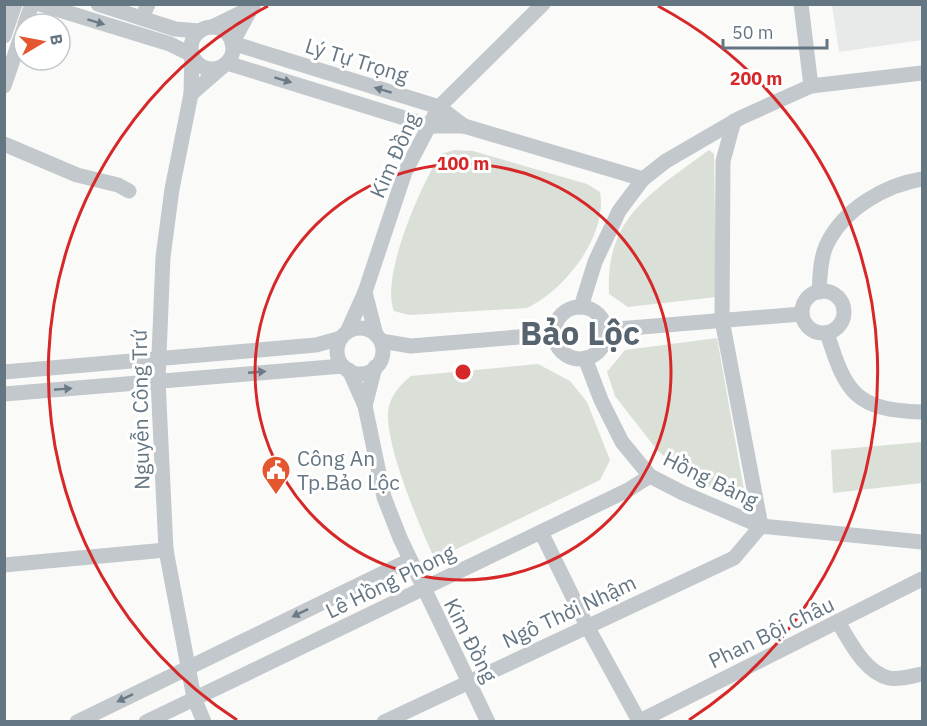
<svg xmlns="http://www.w3.org/2000/svg" width="927" height="726" font-family="'IBM Plex Sans',sans-serif">
<style>
.built{fill:#e8e9e9}
.green{fill:#dadfd7}
.lines{fill:none;stroke-linecap:round;stroke-linejoin:round}
.minor{stroke:#c3c8cc;stroke-width:15}
.oneway{fill:#6a7a87}
.ring{fill:none;stroke:#d62828;stroke-width:3}
.labels{text-anchor:middle;dominant-baseline:central;stroke-width:6;stroke-linejoin:round;paint-order:stroke}
.street-label{font-size:21px;fill:#657683;stroke:#fff}
.poi-label{font-size:21px;fill:#657683;stroke:#fff;text-anchor:start}
.town-label{font-size:33px;font-weight:bold;fill:#57646e;stroke:#fff}
.centre{fill:#d62828;stroke:#fff;stroke-width:3}
.ring-label{font-size:18px;text-anchor:middle;font-weight:bold;fill:#d62828;stroke:#fff;stroke-width:6;stroke-linejoin:round;paint-order:stroke}
</style>
<rect width="100%" height="100%" fill="#fafaf8"/>
<path class="built" d="M832 5H922V40L839 52Z"/>
<g class="green">
<path d="M454 150 473 151 587 184 600 192C608 235 565 290 527 308L409 315 394 311C380 277 421 184 441 154Z"/>
<path d="M709 150 714 154 716 297 628 307 609 294C605 216 653 192 709 150Z"/>
<path d="M717 338 746 501 693 481 657 450 615 396 607 372 625 350Z"/>
<path d="M538 364 570 381 587 402 610 460 600 480 440 557 432 553C419 525 381 435 389 406 393 393 400 385 411 376Z"/>
<path d="M922 442V483L833 493 831 450Z"/>
</g>
<g class="lines">
<g class="minor">
<path d="M40 4 170 44 192 55 191 94 172 189 163 257 158 380 166 550 194 698 204 722"/>
<path d="M98 4 175 29 200 31"/>
<path d="M801 4 811 86"/>
<path d="M252 7 232 43 439 107 464 126"/>
<path d="M142 18 148 4"/>
<path d="M25 24 32 4"/>
<path d="M212 27 253 7"/>
<circle cx="212" cy="48" r="21"/>
<path d="M4 36 15 4"/>
<path d="M227 63 430 126H464L643 179"/>
<path d="M4 86 24 28"/>
<path d="M191 94 222 67"/>
<path d="M4 144 77 175 118 185 129 191"/>
<circle cx="823" cy="312" r="21"/>
<path d="M365 292 376 335"/>
<path d="M819 292C820 277 820 260 826 246 843 209 885 185 922 179"/>
<path d="M581 307 595 262 619 211 643 179 666 161 740 118 811 86 922 73"/>
<circle cx="580" cy="333" r="26"/>
<circle cx="360" cy="351" r="23"/>
<path d="M605 330 802 314"/>
<path d="M347 332 365 292 405 172 439 107 543 4"/>
<path d="M827 333C846 393 855 410 922 412"/>
<path d="M381 341 411 346 554 334"/>
<path d="M585 358 601 400 622 442 650 476 683 493 761 526 922 542"/>
<path d="M349 370 365 406 384 497 400 538 488 722"/>
<path d="M4 372 316 345 341 338"/>
<path d="M4 394 343 366"/>
<path d="M365 406 375 367"/>
<path d="M541 532 587 626 639 721"/>
<path d="M4 565 166 550"/>
<path d="M838 622C850 641 864 672 889 678 899 680 912 676 922 674"/>
<path d="M77 722 410 560"/>
<path d="M146 722 628 490 650 476"/>
<path d="M384 722 734 558 761 526 722 320 723 161 734 121"/>
<path d="M638 722 922 579"/>
</g>
</g>
<defs><path id="oneway-solid" d="M-6-.8H1V-3.2L6.5 0L1 3.2V.8H-6Z" transform="scale(1.5)"/></defs>
<g class="oneway">
<use href="#oneway-solid" transform="translate(96 22) rotate(17)"/>
<use href="#oneway-solid" transform="translate(283 80) rotate(17)"/>
<use href="#oneway-solid" transform="translate(383 90) rotate(-163)"/>
<use href="#oneway-solid" transform="translate(257 372) rotate(-5)"/>
<use href="#oneway-solid" transform="translate(63 389) rotate(-5)"/>
<use href="#oneway-solid" transform="translate(300 613) rotate(154)"/>
<use href="#oneway-solid" transform="translate(125 698) rotate(154)"/>
</g>
<g class="ring">
<circle cx="463" cy="372" r="208"/>
<path d="M237 720A415 415 0 0 1 268 6M658 6A415 415 0 0 1 689 720"/>
</g>
<defs>
<g id="civic-pin" transform="scale(1.5)"><path d="M0 17L-7.5 6A9.5 9.5 0 1 1 7.5 6Z" fill="#e4572e" stroke="#fff"/><path d="M-.6-6.5H3V-4.5H.6V-3L4-1V1h2V6H-6V1h2V-1L-.6-3ZM-1.2 2.5V6h2.4V2.5Z" fill="#fff"/></g>
</defs>
<g fill-rule="evenodd">
<use href="#civic-pin" x="276" y="470"/>
</g>
<g class="labels">
<g class="street-label">
<text transform="translate(357 60) rotate(17)">Lý Tự Trọng</text>
<text transform="translate(394 155) rotate(-66)">Kim Đồng</text>
<text transform="translate(140 410) rotate(-91)">Nguyễn Công Trứ</text>
<text transform="translate(711 479) rotate(26)">Hồng Bàng</text>
<text transform="translate(390 581) rotate(-26)">Lê Hồng Phong</text>
<text transform="translate(569 611) rotate(-25)">Ngô Thời Nhậm</text>
<text transform="translate(771 632) rotate(-26)">Phan Bội Châu</text>
<text transform="translate(471 640) rotate(63)">Kim Đồng</text>
</g>
<g class="poi-label">
<text x="297" y="458">Công An<tspan x="297" dy="24">Tp.Bảo Lộc</tspan></text>
</g>
<g class="town-label">
<text x="580" y="332">Bảo Lộc</text>
</g>
</g>
<circle cx="463" cy="372" r="9" class="centre"/>
<g class="ring-label">
<text x="756" y="85">200 m</text>
<text x="463" y="170">100 m</text>
</g>
<rect width="927" height="726" fill="none" stroke="#657683" stroke-width="12"/>
<g transform="translate(42 42) rotate(80)"><circle r="28" fill="#ffffff" stroke="#c1c8cd" stroke-width="1.5"/>
<path d="M0-4.5L10 22L0 15L-10 22Z" fill="#e4572e"/>
<text y="-9" font-size="16" font-weight="bold" text-anchor="middle" fill="#657683">B</text>
</g>
<path d="M723 39v9h104v-9" fill="none" stroke="#657683" stroke-width="3"/>
<text x="732" y="39" font-size="18" fill="#657683" stroke="#ffffff" stroke-width="4.5" paint-order="stroke">50 m</text>
</svg>
